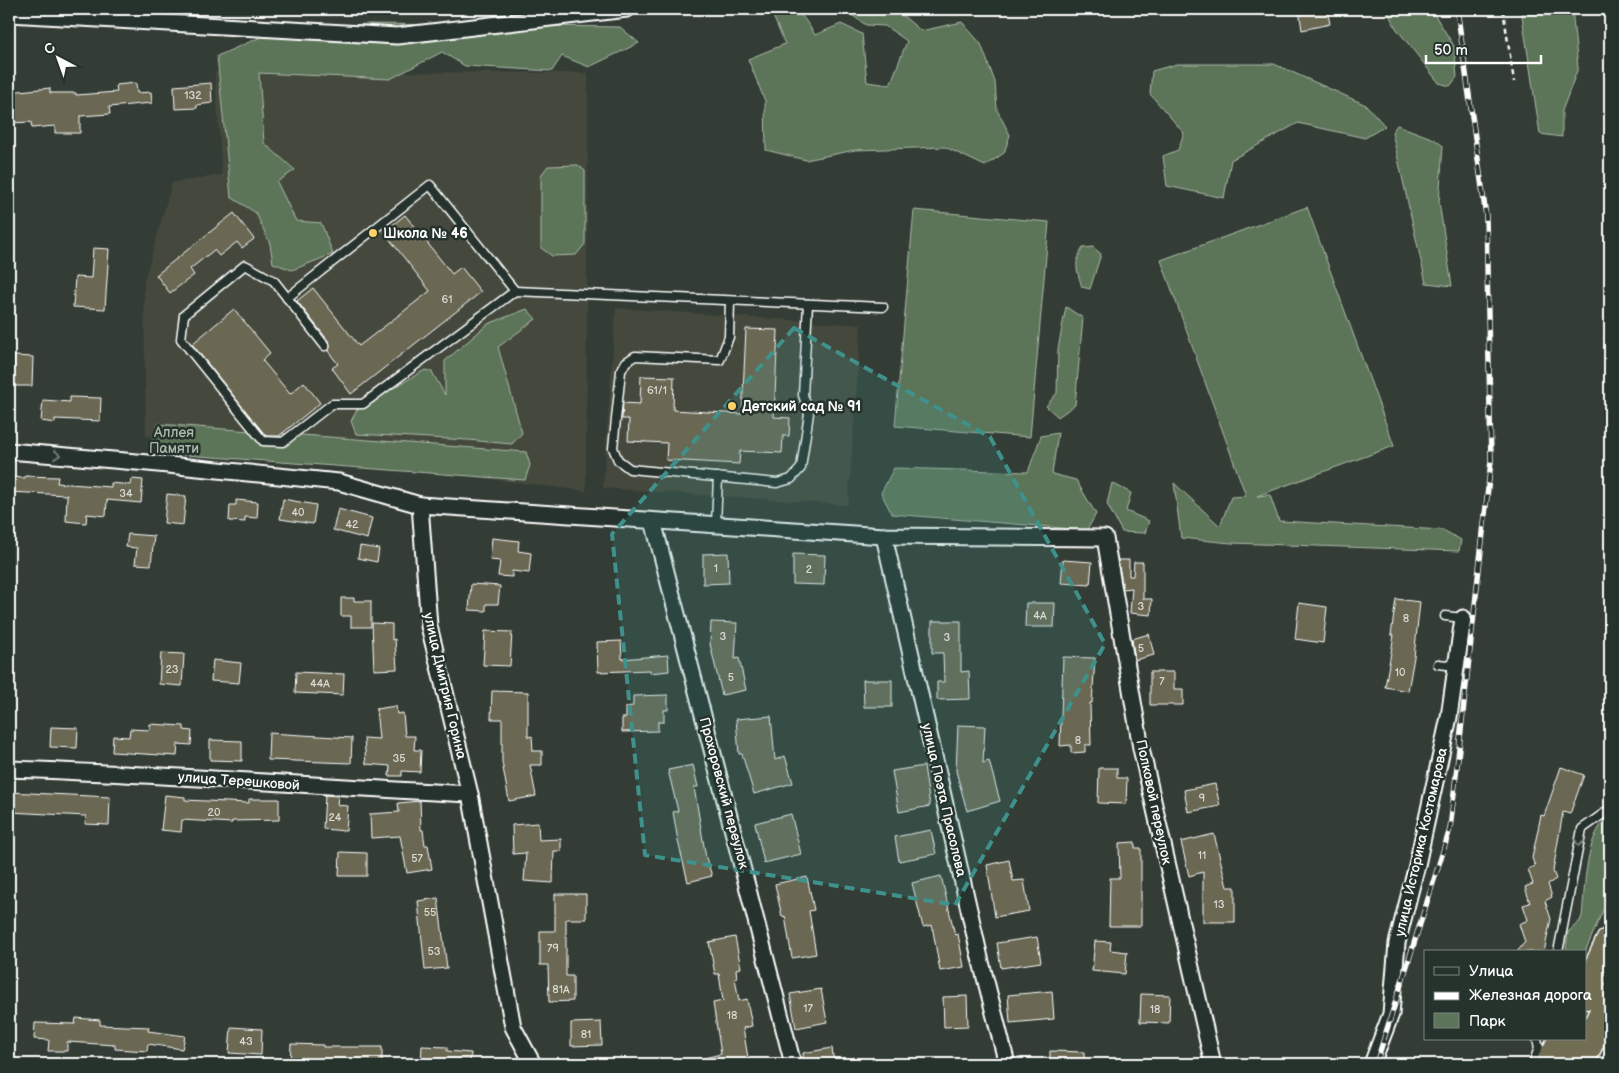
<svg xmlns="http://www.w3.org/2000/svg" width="1619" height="1073" font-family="'Balsamiq Sans',sans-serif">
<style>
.built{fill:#444a3e}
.green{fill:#5c7459;stroke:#aebaac}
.building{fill:#6a6753;stroke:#fff}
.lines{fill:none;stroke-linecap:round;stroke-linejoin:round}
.lane-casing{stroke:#fff;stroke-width:11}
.street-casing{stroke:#fff;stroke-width:19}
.highway-casing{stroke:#fff;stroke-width:31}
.path{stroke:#fff;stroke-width:2.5;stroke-dasharray:5 4;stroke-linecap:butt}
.lane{stroke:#26332d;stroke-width:8}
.street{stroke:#26332d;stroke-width:15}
.highway{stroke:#726e52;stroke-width:28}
.rail-casing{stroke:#fff;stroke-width:5.5}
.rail{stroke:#26332d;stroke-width:4;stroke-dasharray:11;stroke-linecap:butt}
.oneway{stroke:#727a76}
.marked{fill:#3f918b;fill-opacity:0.2;stroke:#3f918b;stroke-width:4;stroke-dasharray:10 6;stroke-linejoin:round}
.poi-dot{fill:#ffd166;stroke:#26332d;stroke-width:2}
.labels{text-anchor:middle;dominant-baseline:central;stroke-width:5;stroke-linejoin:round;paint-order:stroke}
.number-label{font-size:11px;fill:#dad9d4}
.poi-label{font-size:14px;font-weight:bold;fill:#fff;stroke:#26332d;text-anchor:start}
.park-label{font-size:14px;fill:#aebaac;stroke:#26332d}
.street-label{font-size:14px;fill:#fff;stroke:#26332d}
</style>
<rect width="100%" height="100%" fill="#343d35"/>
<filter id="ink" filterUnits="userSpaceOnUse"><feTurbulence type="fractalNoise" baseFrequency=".02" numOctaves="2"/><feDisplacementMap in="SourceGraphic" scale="10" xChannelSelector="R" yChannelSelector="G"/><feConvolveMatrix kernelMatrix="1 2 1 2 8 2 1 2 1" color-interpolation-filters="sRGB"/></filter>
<g filter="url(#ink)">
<g class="built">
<path d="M215 72 588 73 586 491 146 436 144 282 172 183 222 175Z"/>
<path d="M616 308 861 325 848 505 603 488Z"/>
</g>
<g class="green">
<path d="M770 9C800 9 799 10 815 35L841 24 862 34 867 82 890 85 907 41 885 26 866 25 843 9H895L921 31 962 22 981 44 995 82 997 110 1010 135 1004 153 985 166 945 147 855 150 806 160 766 150 765 101 748 59 785 44Z"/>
<path d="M1386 9H1431L1454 46 1457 77 1450 86 1439 83 1396 28Z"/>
<path d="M1521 9H1572L1578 68 1562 111V137L1540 134Z"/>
<path d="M371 24 620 27 639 43 589 67 562 56 552 71 465 66 442 52 390 79 259 73 264 143 295 170 277 182 296 221 321 223 333 254 292 270 273 263 270 244 256 213 231 197 217 56 284 27Z"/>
<path d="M1177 64H1274L1366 105 1385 126 1365 138 1298 123 1231 160 1224 198 1167 186 1163 156 1178 150 1184 133 1150 94 1152 71Z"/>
<path d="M1397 125 1434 139 1443 146 1439 202 1452 286 1426 283 1392 132Z"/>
<path d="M578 165 585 171V244L576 255 552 256 541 248V175L548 166Z"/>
<path d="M1307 207 1394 446 1257 496 1270 495 1279 521 1443 530 1461 540 1459 551 1231 543 1181 538 1174 483 1220 526 1231 497 1246 496 1161 260Z"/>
<path d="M914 210 1049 222 1030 437 895 426Z"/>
<path d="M1093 247 1101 254 1090 289 1082 287C1077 271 1073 262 1083 248Z"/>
<path d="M1066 307 1083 318 1075 405 1058 417 1046 406 1057 393 1058 349Z"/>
<path d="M527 309 536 319 498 347 522 433 512 444 468 440 356 434 351 421 358 408 425 370 432 372 445 395V361L488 324Z"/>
<path d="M158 424 526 452 530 465 525 480 158 453 153 439Z"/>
<path d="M1058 433 1052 474 1076 480 1096 514 1087 530 892 514 881 493 894 468 1028 472 1041 436Z"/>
<path d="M1112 483 1131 493 1126 511 1149 521 1145 533 1122 532 1107 504Z"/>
<path d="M1610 816V894L1585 952H1569L1566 947 1568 932 1580 921 1582 916C1585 887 1585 833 1610 816Z"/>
</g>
<g class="building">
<path d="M1299 9H1327L1330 24 1302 30Z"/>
<path d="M136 83 137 93 151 92 152 103 109 107 110 114 80 116V133H55V126L32 128 31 122 9 123V92L50 88V93H76V95L117 92 116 85Z"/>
<path d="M211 83 212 103 197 105V108L175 109 174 86Z"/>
<path d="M234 213 254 239 242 248 237 242 219 256 214 250 190 269 194 275 170 293 156 275Z"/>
<path d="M405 215 452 274 461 267 481 292 351 394 332 368 338 364 328 351 330 348V343L297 301 313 288 359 346 430 291 384 232Z"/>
<path d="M93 248 109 249 105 309 73 307 75 277 91 278Z"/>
<path d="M234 309 270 353 262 360 290 394 304 382 320 403 279 436H266L192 344Z"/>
<path d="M746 329 778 330 774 417 790 418 789 436H783L782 453 740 451 739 464 666 460 667 443 628 441 629 419H622L623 403 640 404 641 376 674 377 673 410 742 414Z"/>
<path d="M14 356 33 357 32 386H13Z"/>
<path d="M70 397 101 398 100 421 55 419V423L41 421 43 400 70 402Z"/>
<path d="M25 476 58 477 57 483 111 487V483L131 485 132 479 143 480 141 503 107 500 106 516 87 514 86 523 66 521 67 495 9 492V477L25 478Z"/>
<path d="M167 494 186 496 183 525 164 523Z"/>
<path d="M283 499 316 505 313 524 280 519Z"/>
<path d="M236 500 258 502 257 518 245 517V522L229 521 230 505H236Z"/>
<path d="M338 509 372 518 367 539 333 530Z"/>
<path d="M128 534 154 536 151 565 135 564 137 548 126 547Z"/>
<path d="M492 538 519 541 518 551 531 553 529 573 512 571V577L498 576 500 561 490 560Z"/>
<path d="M360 546 379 549 377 562 358 558Z"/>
<path d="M728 553 729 583 703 584V554Z"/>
<path d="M793 554 825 555 824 585 793 584Z"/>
<path d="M1063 560 1092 562 1090 585 1061 583Z"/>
<path d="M1118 560H1129V576H1133L1134 562H1143V599H1152L1151 615 1130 613 1132 588 1123 589Z"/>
<path d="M471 584 500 586 498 604H486V611L469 610Z"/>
<path d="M341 598H354V601H371V627H351V616H341Z"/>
<path d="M1396 599 1420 602 1414 657 1408 691 1385 687 1394 635H1391Z"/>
<path d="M1026 603H1055L1054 627H1025Z"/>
<path d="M1299 603 1327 607 1323 643 1295 639Z"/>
<path d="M932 621H961V672L969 671 970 699 937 700V682H944L943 653H932Z"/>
<path d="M711 622 737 623 735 659 739 658 746 690 722 695 710 644Z"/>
<path d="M372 623 392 624V640L395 639 397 669 374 670Z"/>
<path d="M485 631 512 632 510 666 483 665Z"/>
<path d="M1149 634 1154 655 1135 660 1132 639Z"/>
<path d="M621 641 622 659 668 655 669 671 650 673V670L598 672 597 642Z"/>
<path d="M161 653 184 654 182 686 159 684Z"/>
<path d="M1063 657 1095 658 1092 703H1090L1091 745H1085V752L1071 753V745L1060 746Z"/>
<path d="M213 660 241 663 239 683 211 681Z"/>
<path d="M296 672 344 674 343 695 295 693Z"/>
<path d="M1150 672H1174V689H1183V705H1150Z"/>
<path d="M863 680H892V707H864Z"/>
<path d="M492 691 528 692V737L532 736 533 751H542V765H530L536 796 509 801 502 762V719H491Z"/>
<path d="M668 695V710H664V722H658V731L622 732V718H626V707L633 706V696Z"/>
<path d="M396 706 397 714 403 713 405 736H415L414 750H421L420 772 402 771V776H389L390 766 366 764 364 738 379 739 376 709Z"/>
<path d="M771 716 775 760 785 756 793 783 754 794 742 754H739L736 719Z"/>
<path d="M150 724 184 726V730L192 731 191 745 178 744 177 756 112 752 113 736 129 737 130 729 150 730Z"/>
<path d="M958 725 985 726 983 763 989 761 1000 801 967 811 956 771Z"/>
<path d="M51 727 78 728 77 748 50 747Z"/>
<path d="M269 733 352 738 351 763 268 760Z"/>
<path d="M210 740 242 741V761L210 760Z"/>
<path d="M693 765 698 787H694L706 858 712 876 688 882 678 841 673 812 678 811 668 770Z"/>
<path d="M924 766 930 806 899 812 892 771Z"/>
<path d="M1561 767 1584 775 1570 814 1563 812 1553 871 1556 879 1548 884 1552 897 1545 901 1551 919 1544 952H1517L1525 942 1519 924 1528 920 1523 905 1530 903 1525 887 1533 884 1528 869 1535 866 1532 858 1541 815 1544 816Z"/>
<path d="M1099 768H1117V778H1127L1126 804 1098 803Z"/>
<path d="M1215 784 1220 806 1188 812 1184 790Z"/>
<path d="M9 792 110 797 109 825 85 824 86 816 9 812Z"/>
<path d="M165 795 185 797V800L249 803V799H279V820L232 821V823L182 820 181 832 161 830Z"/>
<path d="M325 795 338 796 337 805 348 806 346 831 323 829Z"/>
<path d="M420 801 421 830H423L425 845H428L432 869 407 873 400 836 371 838 370 814 399 812 398 803Z"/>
<path d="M791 814 801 854 764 863 755 823Z"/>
<path d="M538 823 539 840 561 839V851H554L553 883 524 881 526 853 513 854 512 825Z"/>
<path d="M931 830 936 854 899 861 895 837Z"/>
<path d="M1214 834 1227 887H1235V922H1203V872L1189 876 1181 842Z"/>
<path d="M1135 842V848H1141V926H1109L1110 878H1120L1119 843Z"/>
<path d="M340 852 367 853V876H339Z"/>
<path d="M1009 860 1013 881 1024 880 1029 911 995 917 987 865Z"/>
<path d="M941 876 955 935 958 934 964 967 940 971 932 925 923 927 912 883Z"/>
<path d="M807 877 814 910 809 911 816 954 792 958 785 916 782 917 775 884Z"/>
<path d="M555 894H586V919H566V976H573V1001L549 1002 548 965H540V931H555Z"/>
<path d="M438 898 447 968 425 970 418 901Z"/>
<path d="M735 937 741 968 736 969 737 978H735L739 1001 747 999 752 1026 743 1028 749 1064H697L696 1060 721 1054 713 1003 723 1001 719 974H715L709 942Z"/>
<path d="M1037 937 1041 962 1001 968 997 943Z"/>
<path d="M1095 941 1111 942 1110 950 1127 952 1125 974 1092 971Z"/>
<path d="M821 989 827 1022 796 1028 790 994Z"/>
<path d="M1052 991 1054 1019 1010 1023 1008 995Z"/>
<path d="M1141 994 1170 995 1169 1023 1140 1022Z"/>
<path d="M967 996 968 1026 944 1027 943 997Z"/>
<path d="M76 1018 100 1020V1025L149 1027 148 1031 185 1036 182 1049 148 1044 147 1051 115 1049V1045L67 1042V1051H48L49 1040 34 1039 35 1023 75 1024Z"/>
<path d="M601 1022 602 1045 571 1046V1023Z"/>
<path d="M231 1027 262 1029 261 1055 229 1053Z"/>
<path d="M291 1044 323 1045V1047H382V1064H290Z"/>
<path d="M422 1046 447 1047V1051L471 1053 470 1064H421Z"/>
<path d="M832 1048 834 1064H804L803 1053Z"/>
<path d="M1050 1051 1084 1052V1064H1050Z"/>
</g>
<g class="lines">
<g class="lane-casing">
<g id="lane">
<path d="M287 298 430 185 515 291"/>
<path d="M730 301 729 337 720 360 635 356 626 362 621 371 613 448 618 460 630 469 777 483 791 479 801 468 809 413 803 395 808 304"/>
<path d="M325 346 274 281 245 265 184 315 181 339 263 441 283 442 332 404H363L515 291 883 307"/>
<path d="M716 525 718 477"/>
<path d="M1445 616 1463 618"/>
<path d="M1438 664 1456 666"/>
<path d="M1558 952 1582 829 1610 809"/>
<path d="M1533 1064 1539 1048 1537 1039"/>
</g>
</g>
<g class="street-casing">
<g id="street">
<path d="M9 14 397 36 627 9"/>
<path d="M9 451 148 463 339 482 420 505 429 626 470 794 513 1027 533 1064"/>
<path d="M420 505 884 536 1105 538 1141 748 1213 1064"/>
<path d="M653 521 793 1064"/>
<path d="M884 536 980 958 1007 1064"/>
<path d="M9 769C163 774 316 786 470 794"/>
<path d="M1372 1064 1391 1014 1397 943 1417 865 1449 717 1463 618"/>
</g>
</g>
<g class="highway-casing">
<g id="highway">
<path d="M1585 995 1610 942"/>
<path d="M1550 1064 1563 1039"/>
<path d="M1579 1064 1610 999"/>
</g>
</g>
<g class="path">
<path d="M1503 9 1514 82"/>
<path d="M1607 1064 1610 1058"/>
</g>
<use href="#lane" class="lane"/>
<use href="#street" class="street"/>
<use href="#highway" class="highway"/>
<g class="rail-casing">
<path id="rail" d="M1376 1064 1450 829 1491 461 1486 216 1457 9"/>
</g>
<use href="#rail" class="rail"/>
</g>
<defs><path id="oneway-chevron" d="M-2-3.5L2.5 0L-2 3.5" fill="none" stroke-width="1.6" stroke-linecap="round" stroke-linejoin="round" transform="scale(1.25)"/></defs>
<g class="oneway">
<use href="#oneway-chevron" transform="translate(57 455) rotate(5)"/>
<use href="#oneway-chevron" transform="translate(1579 843) rotate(101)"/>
</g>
</g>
<path class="marked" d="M794 328 990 437 1105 644 955 905 645 855 612 534Z"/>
<g class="poi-dot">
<circle cx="373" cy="233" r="5"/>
<circle cx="732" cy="406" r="5"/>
</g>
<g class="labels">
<g class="number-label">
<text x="193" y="95">132</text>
<text x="447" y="299">61</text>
<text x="657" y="390">61/1</text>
<text x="126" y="493">34</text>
<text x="298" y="512">40</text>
<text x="352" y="524">42</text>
<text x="716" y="568">1</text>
<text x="809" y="569">2</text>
<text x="1141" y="606">3</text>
<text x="1040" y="615">4А</text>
<text x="1406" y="618">8</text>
<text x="723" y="636">3</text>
<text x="947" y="637">3</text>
<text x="1141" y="648">5</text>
<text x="172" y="669">23</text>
<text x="1400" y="672">10</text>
<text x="731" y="677">5</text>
<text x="1162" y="681">7</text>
<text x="320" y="683">44А</text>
<text x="1078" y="740">8</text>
<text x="399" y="758">35</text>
<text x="1202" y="798">9</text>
<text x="214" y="812">20</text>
<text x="335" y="817">24</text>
<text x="1202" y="855">11</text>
<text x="417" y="858">57</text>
<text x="1219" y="904">13</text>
<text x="430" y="912">55</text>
<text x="553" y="948">79</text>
<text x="434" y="951">53</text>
<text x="561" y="989">81А</text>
<text x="808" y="1008">17</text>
<text x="1155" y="1009">18</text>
<text x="732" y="1015">18</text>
<text x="586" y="1034">81</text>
<text x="246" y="1041">43</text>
</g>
<g class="poi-label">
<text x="383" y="233">Школа № 46</text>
<text x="742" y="406">Детский сад № 91</text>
</g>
<g class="park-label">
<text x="174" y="432">Аллея<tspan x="174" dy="16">Памяти</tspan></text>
</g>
<g class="street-label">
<text transform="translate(445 686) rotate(77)">улица Дмитрия Горина</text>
<text transform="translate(239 781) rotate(4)">улица Терешковой</text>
<text transform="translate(724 793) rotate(75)">Прохоровский переулок</text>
<text transform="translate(944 800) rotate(77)">улица Поэта Прасолова</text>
<text transform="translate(1154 802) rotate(78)">Полковой переулок</text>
<text transform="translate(1421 842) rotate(-77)">улица Историка Костомарова</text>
</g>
</g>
<rect width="1619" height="1073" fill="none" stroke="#26332d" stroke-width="30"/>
<rect x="15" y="15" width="1589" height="1043" fill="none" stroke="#fff" stroke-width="2" filter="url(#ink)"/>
<rect x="1424" y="950" width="162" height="90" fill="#26332d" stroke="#7d8581"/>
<rect x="1434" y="967" width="25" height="8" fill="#26332d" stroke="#7d8581"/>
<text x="1469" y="976" font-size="15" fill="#ffffff">Улица</text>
<rect x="1434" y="992" width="25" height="8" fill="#ffffff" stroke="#7d8581"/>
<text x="1469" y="1000" font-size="15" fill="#ffffff">Железная дорога</text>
<rect x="1434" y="1013" width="25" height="15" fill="#5c7459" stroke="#7d8581"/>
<text x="1469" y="1026" font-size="15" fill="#ffffff">Парк</text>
<g transform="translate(58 58) rotate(319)" stroke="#26332d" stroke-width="4" paint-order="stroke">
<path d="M0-4L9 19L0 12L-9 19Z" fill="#ffffff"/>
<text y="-8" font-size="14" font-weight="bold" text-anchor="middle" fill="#ffffff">С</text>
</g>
<path d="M1426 55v8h115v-8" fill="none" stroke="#ffffff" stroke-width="2.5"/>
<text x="1434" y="55" font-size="15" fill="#ffffff" stroke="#26332d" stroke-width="4" paint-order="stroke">50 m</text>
</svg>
